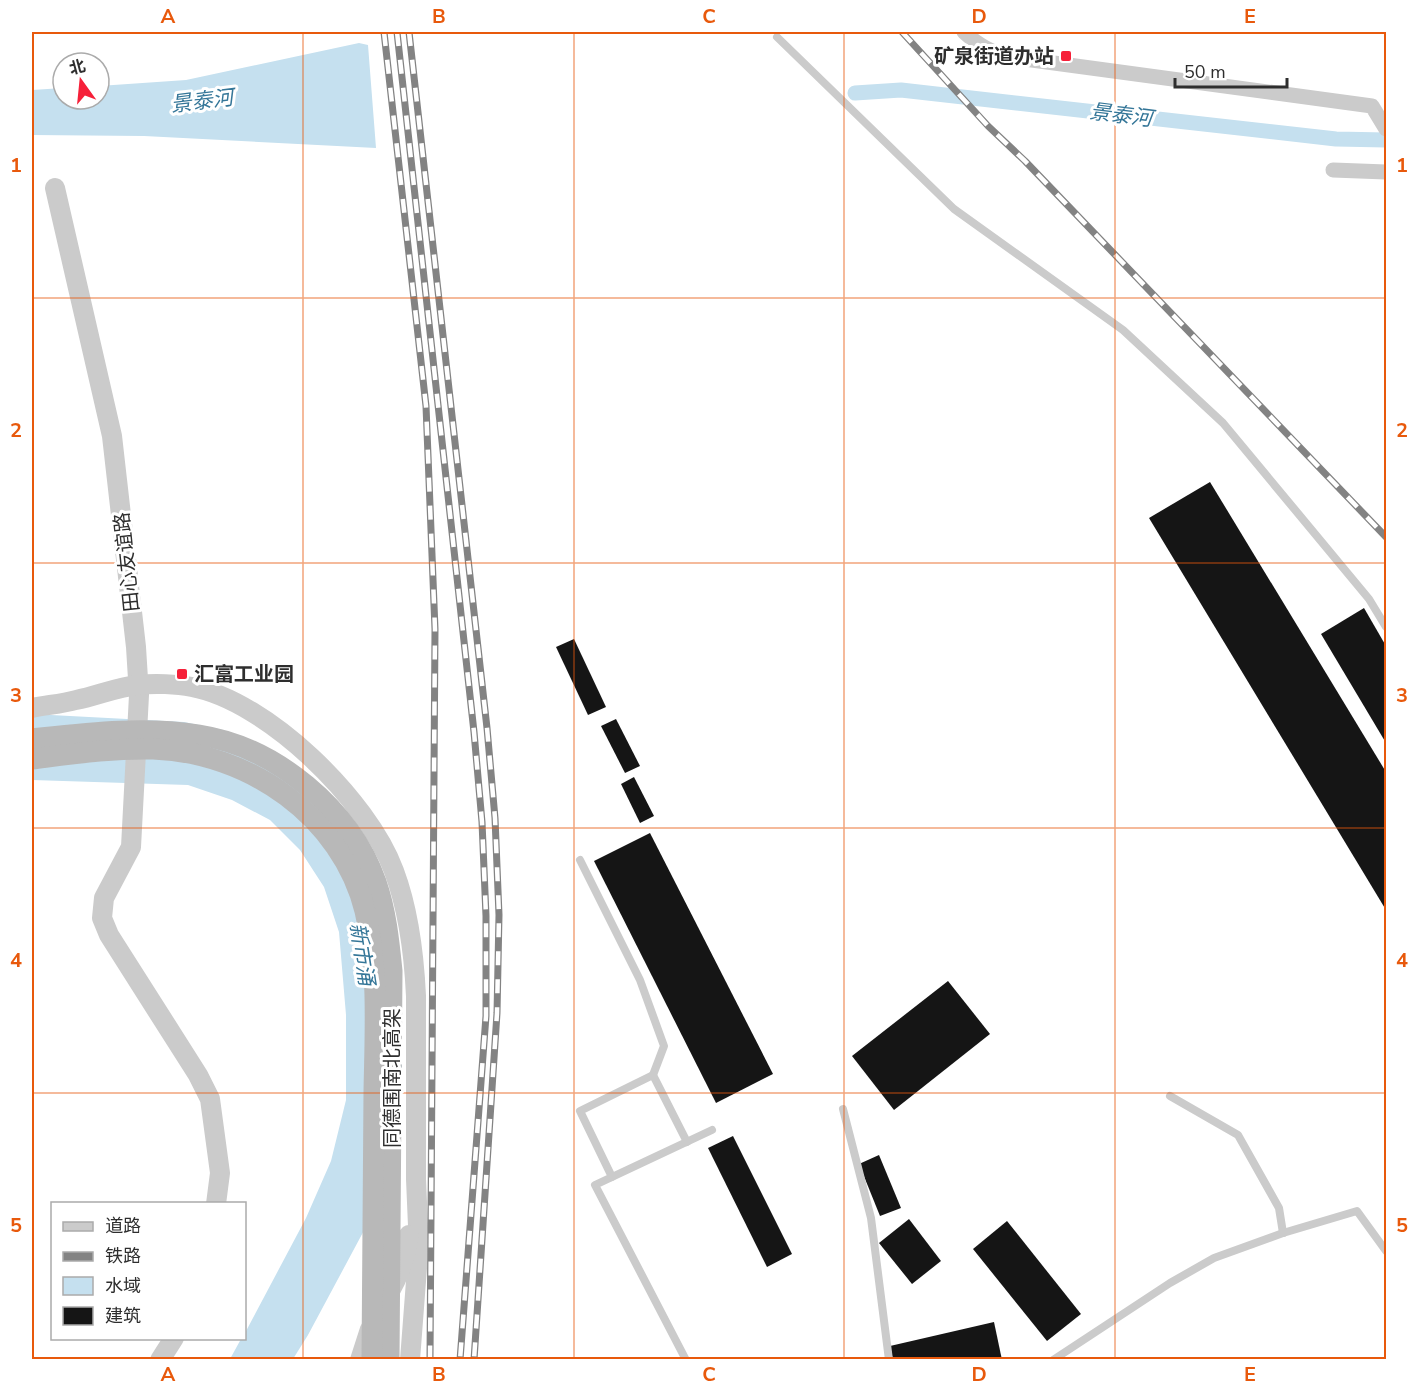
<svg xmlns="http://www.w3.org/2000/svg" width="1418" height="1391" font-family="'Nunito Sans','Noto Sans SC',sans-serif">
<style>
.water{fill:#c5e0ef}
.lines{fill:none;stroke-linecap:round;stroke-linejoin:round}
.canal{stroke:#c5e0ef;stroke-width:15}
.building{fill:#151515}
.service{stroke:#cbcbcb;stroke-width:8}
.minor{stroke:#cbcbcb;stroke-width:15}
.tertiary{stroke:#cbcbcb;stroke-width:20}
.rail-casing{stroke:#838383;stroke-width:7}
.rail{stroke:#fff;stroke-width:4.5;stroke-dasharray:14;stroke-linecap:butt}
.secondary-bridge{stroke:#b8b8b8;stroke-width:21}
.grid{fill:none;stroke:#e8590c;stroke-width:1.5;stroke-opacity:0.55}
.poi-dot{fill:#f62039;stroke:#fff;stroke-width:2}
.labels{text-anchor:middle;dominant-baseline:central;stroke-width:6;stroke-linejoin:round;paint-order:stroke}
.poi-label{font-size:20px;font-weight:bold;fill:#2e2e2e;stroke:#fff;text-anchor:end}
.street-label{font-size:20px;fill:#2e2e2e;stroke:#fff}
.water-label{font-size:21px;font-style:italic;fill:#347698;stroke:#fff}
.neatline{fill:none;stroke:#e8590c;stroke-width:2}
.grid-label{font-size:20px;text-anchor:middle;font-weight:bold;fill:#e8590c}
</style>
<rect width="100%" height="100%" fill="#fff"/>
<g class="water">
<path d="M359 43 368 45 376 148 144 136 32 135V90L63 88V99H99V86L186 80Z"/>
<path d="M32 714 184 722 223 730 311 783 398 971 402 1068 398 1147 368 1223 308 1335 293 1359H230L241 1339 244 1338 245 1333 306 1218 331 1161 346 1100V1015L339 932 324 887 300 850 270 820 232 800 188 785 32 780Z"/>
</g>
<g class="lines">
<path class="canal" d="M855 93 901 90 1336 139 1386 140"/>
</g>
<g class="building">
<path d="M1210 482 1386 772V910L1149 518Z"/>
<path d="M1364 608 1386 646V743L1321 634Z"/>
<path d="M574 639 606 707 588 715 556 647Z"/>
<path d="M616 719 640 766 625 773 601 726Z"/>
<path d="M634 777 654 816 640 823 621 784Z"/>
<path d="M650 833 773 1074 716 1103 594 861Z"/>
<path d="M948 981 990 1034 894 1110 852 1056Z"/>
<path d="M733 1136 792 1254 767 1267 708 1148Z"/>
<path d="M879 1155 901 1208 880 1216 859 1164Z"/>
<path d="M909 1219 941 1261 912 1284 879 1243Z"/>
<path d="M1007 1221 1081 1314 1047 1341 973 1249Z"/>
<path d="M994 1322 1002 1360H893L890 1346Z"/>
</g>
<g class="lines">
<g class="service">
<path d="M777 37 954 209 1123 330 1223 423 1369 599 1386 627"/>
<path d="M580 860 640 980 664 1046 653 1075"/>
<path d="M1170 1096 1238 1135 1279 1208 1283 1233"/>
<path d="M843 1109 871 1218 889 1360"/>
<path d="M612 1177 580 1111 653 1075 687 1142"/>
<path d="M686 1360 595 1185 712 1130"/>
<path d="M1053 1360 1170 1283 1214 1258 1283 1233 1357 1211 1386 1251"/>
</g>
<g class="minor">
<path d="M964 32C978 45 991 52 1010 57L1372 106 1386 129"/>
<path d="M1333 170 1386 172"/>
</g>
<g class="tertiary">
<path d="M55 188 112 436 136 647 139 695 131 847 104 898 102 918 109 935 198 1075 210 1099 220 1173 216 1204"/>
<path d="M32 708C46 705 62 704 76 700 97 696 117 687 138 685 154 683 177 684 192 687 267 701 368 800 394 871 409 911 414 953 416 996V1179L418 1226 417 1268 410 1360"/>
<path d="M388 1295C399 1276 406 1257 409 1235"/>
<path d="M160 1360 174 1338"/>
<path d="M360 1360 370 1329"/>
</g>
<g class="rail-casing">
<g id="rail">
<path d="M384 32 426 406 435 629 430 1360"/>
<path d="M397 32 474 732 482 822 486 916V1016L460 1360"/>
<path d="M409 32 487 728 495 818 499 915 497 1013 474 1360"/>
<path d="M902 32 988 126 1025 161 1386 537"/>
</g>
</g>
<use href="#rail" class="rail"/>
<g class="secondary-bridge">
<path d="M32 739C87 733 143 726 199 735 276 747 350 809 376 882 386 911 389 941 392 971L389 1360"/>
<path d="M32 759C72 754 113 748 153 749 249 752 342 817 365 911 379 970 375 1032 374 1092 374 1181 373 1270 372 1360"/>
</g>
</g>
<path class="grid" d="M303 32V1360M574 32V1360M844 32V1360M1115 32V1360M32 298H1386M32 563H1386M32 828H1386M32 1093H1386"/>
<g class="poi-dot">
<rect x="1060" y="50" width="12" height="12" rx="3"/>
<rect x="176" y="668" width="12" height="12" rx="3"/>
</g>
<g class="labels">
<g class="poi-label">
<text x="1054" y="56">矿泉街道办站</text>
<text x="194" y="674" text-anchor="start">汇富工业园</text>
</g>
<g class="street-label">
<text transform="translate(127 562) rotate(-96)">田心友谊路</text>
<text transform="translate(392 1078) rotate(-90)">同德围南北高架</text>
</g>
<g class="water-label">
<text transform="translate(202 101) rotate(-7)">景泰河</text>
<text transform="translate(1121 115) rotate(7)">景泰河</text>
<text transform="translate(362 954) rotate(81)">新市涌</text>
</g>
</g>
<rect width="1418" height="1391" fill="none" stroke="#ffffff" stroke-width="66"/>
<rect x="51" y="1202" width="195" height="138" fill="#ffffff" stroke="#ababab" stroke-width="1.5"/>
<rect x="63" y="1222" width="30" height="9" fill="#cbcbcb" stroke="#ababab" stroke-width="1.5"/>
<text x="105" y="1232" font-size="18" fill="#2e2e2e">道路</text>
<rect x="63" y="1252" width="30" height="9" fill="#838383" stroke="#ababab" stroke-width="1.5"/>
<text x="105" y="1262" font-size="18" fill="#2e2e2e">铁路</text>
<rect x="63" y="1277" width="30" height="18" fill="#c5e0ef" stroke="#ababab" stroke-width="1.5"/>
<text x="105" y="1292" font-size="18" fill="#2e2e2e">水域</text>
<rect x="63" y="1307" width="30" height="18" fill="#151515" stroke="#ababab" stroke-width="1.5"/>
<text x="105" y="1322" font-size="18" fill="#2e2e2e">建筑</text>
<g transform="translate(81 81) rotate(345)"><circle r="28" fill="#ffffff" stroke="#ababab" stroke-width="1.5"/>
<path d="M0-4.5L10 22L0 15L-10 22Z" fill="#f62039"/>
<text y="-9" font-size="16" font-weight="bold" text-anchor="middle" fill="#2e2e2e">北</text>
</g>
<path d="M1175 78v9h112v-9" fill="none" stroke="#2e2e2e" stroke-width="3"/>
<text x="1184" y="78" font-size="18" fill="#2e2e2e" stroke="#ffffff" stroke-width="4.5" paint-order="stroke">50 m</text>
<rect x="33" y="33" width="1352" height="1325" class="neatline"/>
<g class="grid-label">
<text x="168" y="23">A</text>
<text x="439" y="23">B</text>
<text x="709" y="23">C</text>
<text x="979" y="23">D</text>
<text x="1250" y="23">E</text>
<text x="16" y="172">1</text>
<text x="1402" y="172">1</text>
<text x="16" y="437">2</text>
<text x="1402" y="437">2</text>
<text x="16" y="702">3</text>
<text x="1402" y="702">3</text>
<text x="16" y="967">4</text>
<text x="1402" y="967">4</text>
<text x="16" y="1232">5</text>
<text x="1402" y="1232">5</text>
<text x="168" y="1381">A</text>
<text x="439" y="1381">B</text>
<text x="709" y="1381">C</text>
<text x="979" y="1381">D</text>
<text x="1250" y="1381">E</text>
</g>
</svg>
